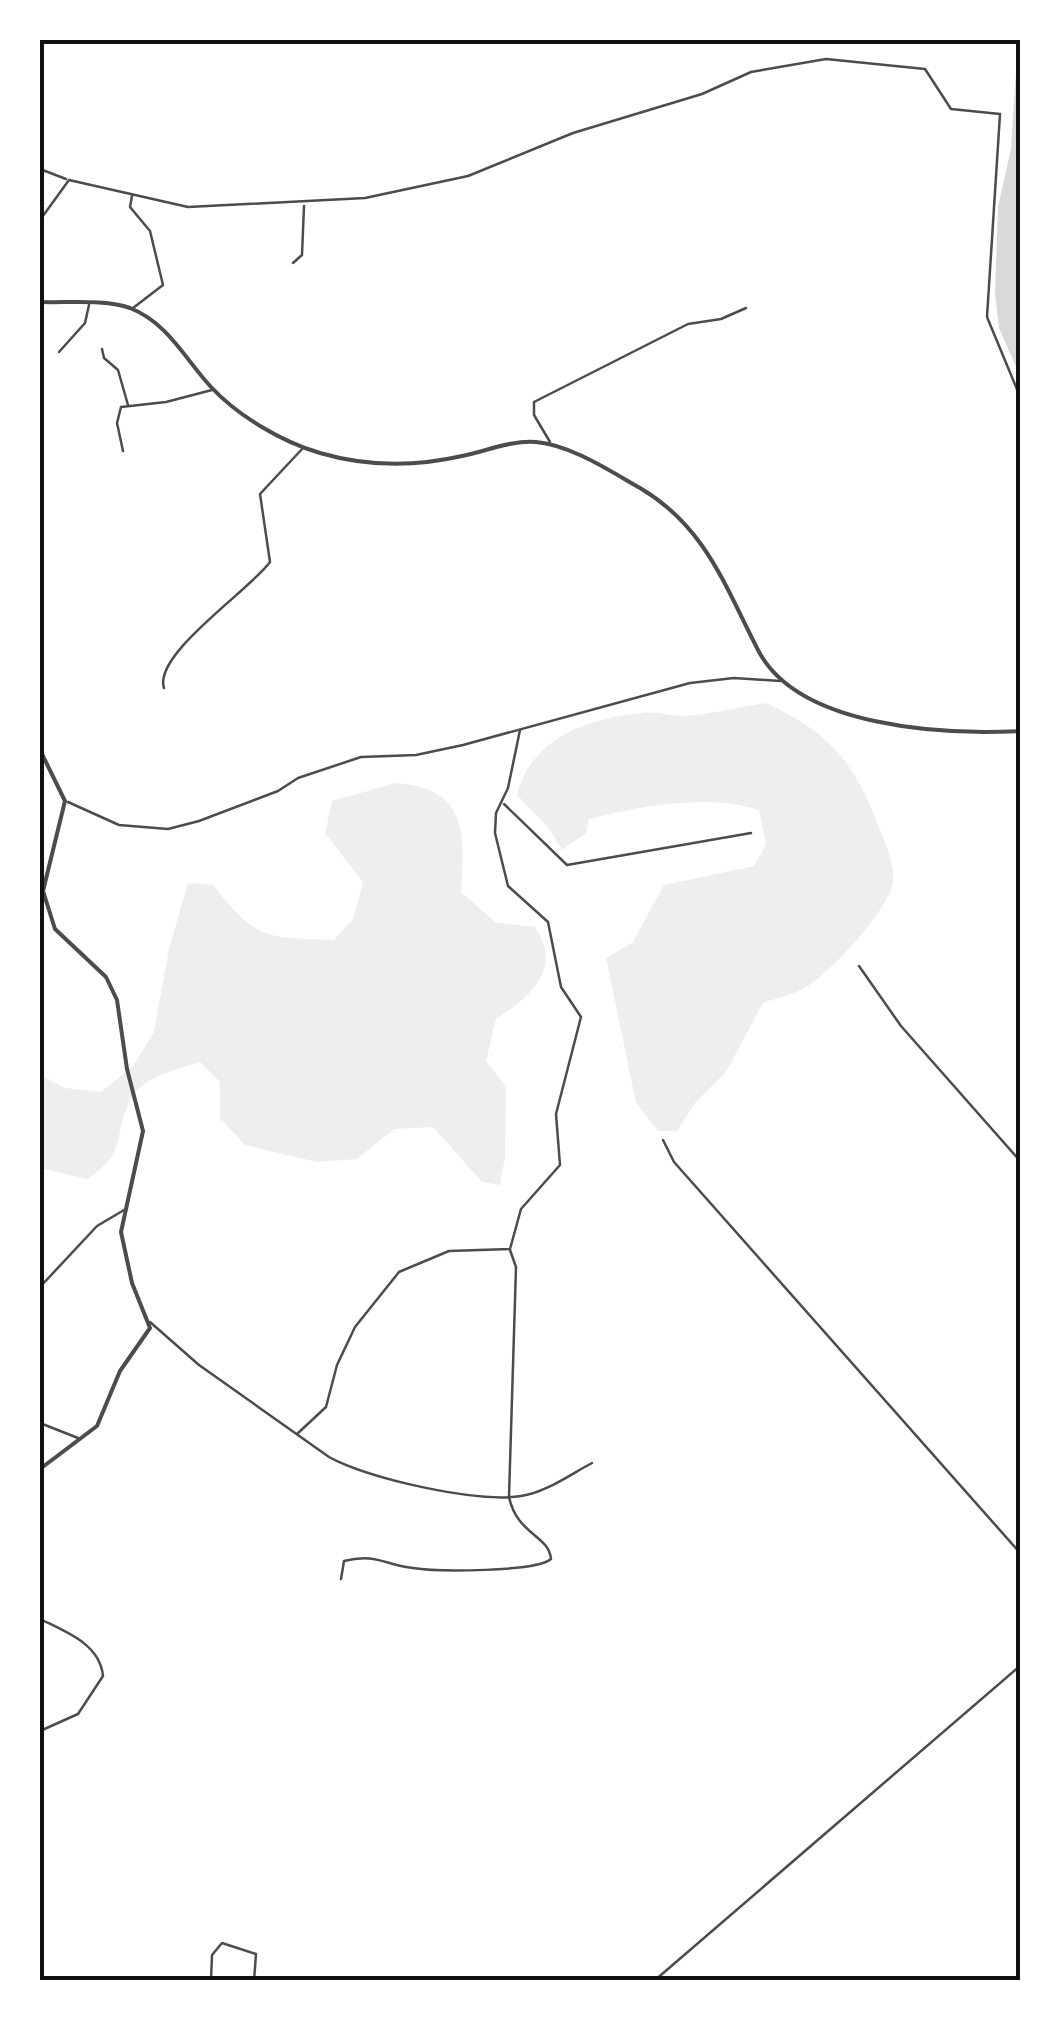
<svg xmlns="http://www.w3.org/2000/svg" width="1061" height="2021" font-family="Rubik,sans-serif">
<style>
.green{fill:#eee}
.water{fill:#d9d9d9}
.lines{fill:none;stroke-linecap:round;stroke-linejoin:round}
.service{stroke:#4c4c4c;stroke-width:2.5}
.minor{stroke:#4c4c4c;stroke-width:4}
.neatline{fill:none;stroke:#111;stroke-width:4}
</style>
<rect width="100%" height="100%" fill="#fff"/>
<g class="green">
<path d="M766 703C831 733 855 763 880 830 886 846 895 864 893 882 891 907 829 975 806 987 793 995 776 998 763 1003L726 1072 695 1103 677 1131H658L636 1103 606 958 632 943 664 885 754 866 766 844 759 810C708 793 640 806 589 819L586 833 562 850 548 827 517 795C532 736 590 718 643 713 656 711 669 716 682 716 710 715 738 707 766 703Z"/>
<path d="M396 783C468 789 465 832 461 892L495 922 535 927C564 970 529 997 496 1019L486 1061 506 1087 505 1157 500 1185 482 1182 433 1127 394 1129 357 1159 317 1162 245 1145 220 1118V1082L200 1062C177 1070 143 1076 131 1099 111 1136 130 1151 87 1179L40 1168V1075L65 1088 101 1092 133 1066 154 1032 169 949 188 883 213 885C257 941 265 937 334 940L353 919 363 882 325 833 332 801Z"/>
</g>
<path class="water" d="M1018 40 1021 241 1016 305 1021 378 999 328 995 293 998 207 1011 149Z"/>
<g class="lines">
<g class="service">
<path d="M40 169 66 179"/>
<path d="M132 196 130 207 150 231 163 285 133 308"/>
<path d="M40 220 69 180 188 207 365 198 468 176 573 133 702 94 751 72 826 59 925 69 951 109 1000 114 987 317 1021 399"/>
<path d="M293 263 302 255 304 206"/>
<path d="M102 349 104 358 118 370 128 405"/>
<path d="M59 352 85 323 89 305"/>
<path d="M550 442 534 415V402L688 324 721 319 746 308"/>
<path d="M123 451 117 423 121 407 166 402 212 390"/>
<path d="M164 688C153 654 250 590 270 562L260 494 303 448"/>
<path d="M68 802 119 825 168 829 199 821 278 791 298 778 361 757 416 755 463 745 690 683 734 678 780 681"/>
<path d="M504 804 567 865 751 833"/>
<path d="M859 966 901 1026 1021 1162"/>
<path d="M663 1140 674 1162 1021 1554"/>
<path d="M40 1287 97 1226 124 1210"/>
<path d="M150 1322 199 1365 329 1457C369 1479 477 1503 521 1496 545 1493 571 1474 592 1463"/>
<path d="M40 1423 78 1438"/>
<path d="M297 1434 326 1407 337 1365 355 1327 399 1272 449 1251 510 1249 521 1209 560 1165 556 1114 581 1017 561 987 548 922 508 886 495 833 496 813 508 788 520 730"/>
<path d="M341 1579 344 1561C376 1553 385 1565 413 1568 437 1572 536 1572 551 1559 549 1535 517 1535 509 1497L516 1267 510 1250"/>
<path d="M40 1619C66 1632 100 1644 103 1676L78 1714 40 1731"/>
<path d="M211 1981 212 1955 222 1943 256 1954 254 1981"/>
<path d="M654 1981 1021 1665"/>
</g>
<g class="minor">
<path d="M40 302C68 303 105 299 130 308 168 323 185 359 211 387 238 416 282 442 320 453 368 467 414 467 462 456 487 451 511 440 536 442 571 445 610 471 640 488 705 526 725 586 758 650 798 728 944 735 1021 731"/>
<path d="M40 750 65 801 43 891 55 929 106 977 117 1000 127 1069 143 1131 121 1232 132 1283 150 1328 120 1371 97 1426 40 1469"/>
</g>
</g>
<rect width="1061" height="2021" fill="none" stroke="#ffffff" stroke-width="85"/>
<rect x="42" y="42" width="976" height="1936" class="neatline"/>
</svg>
